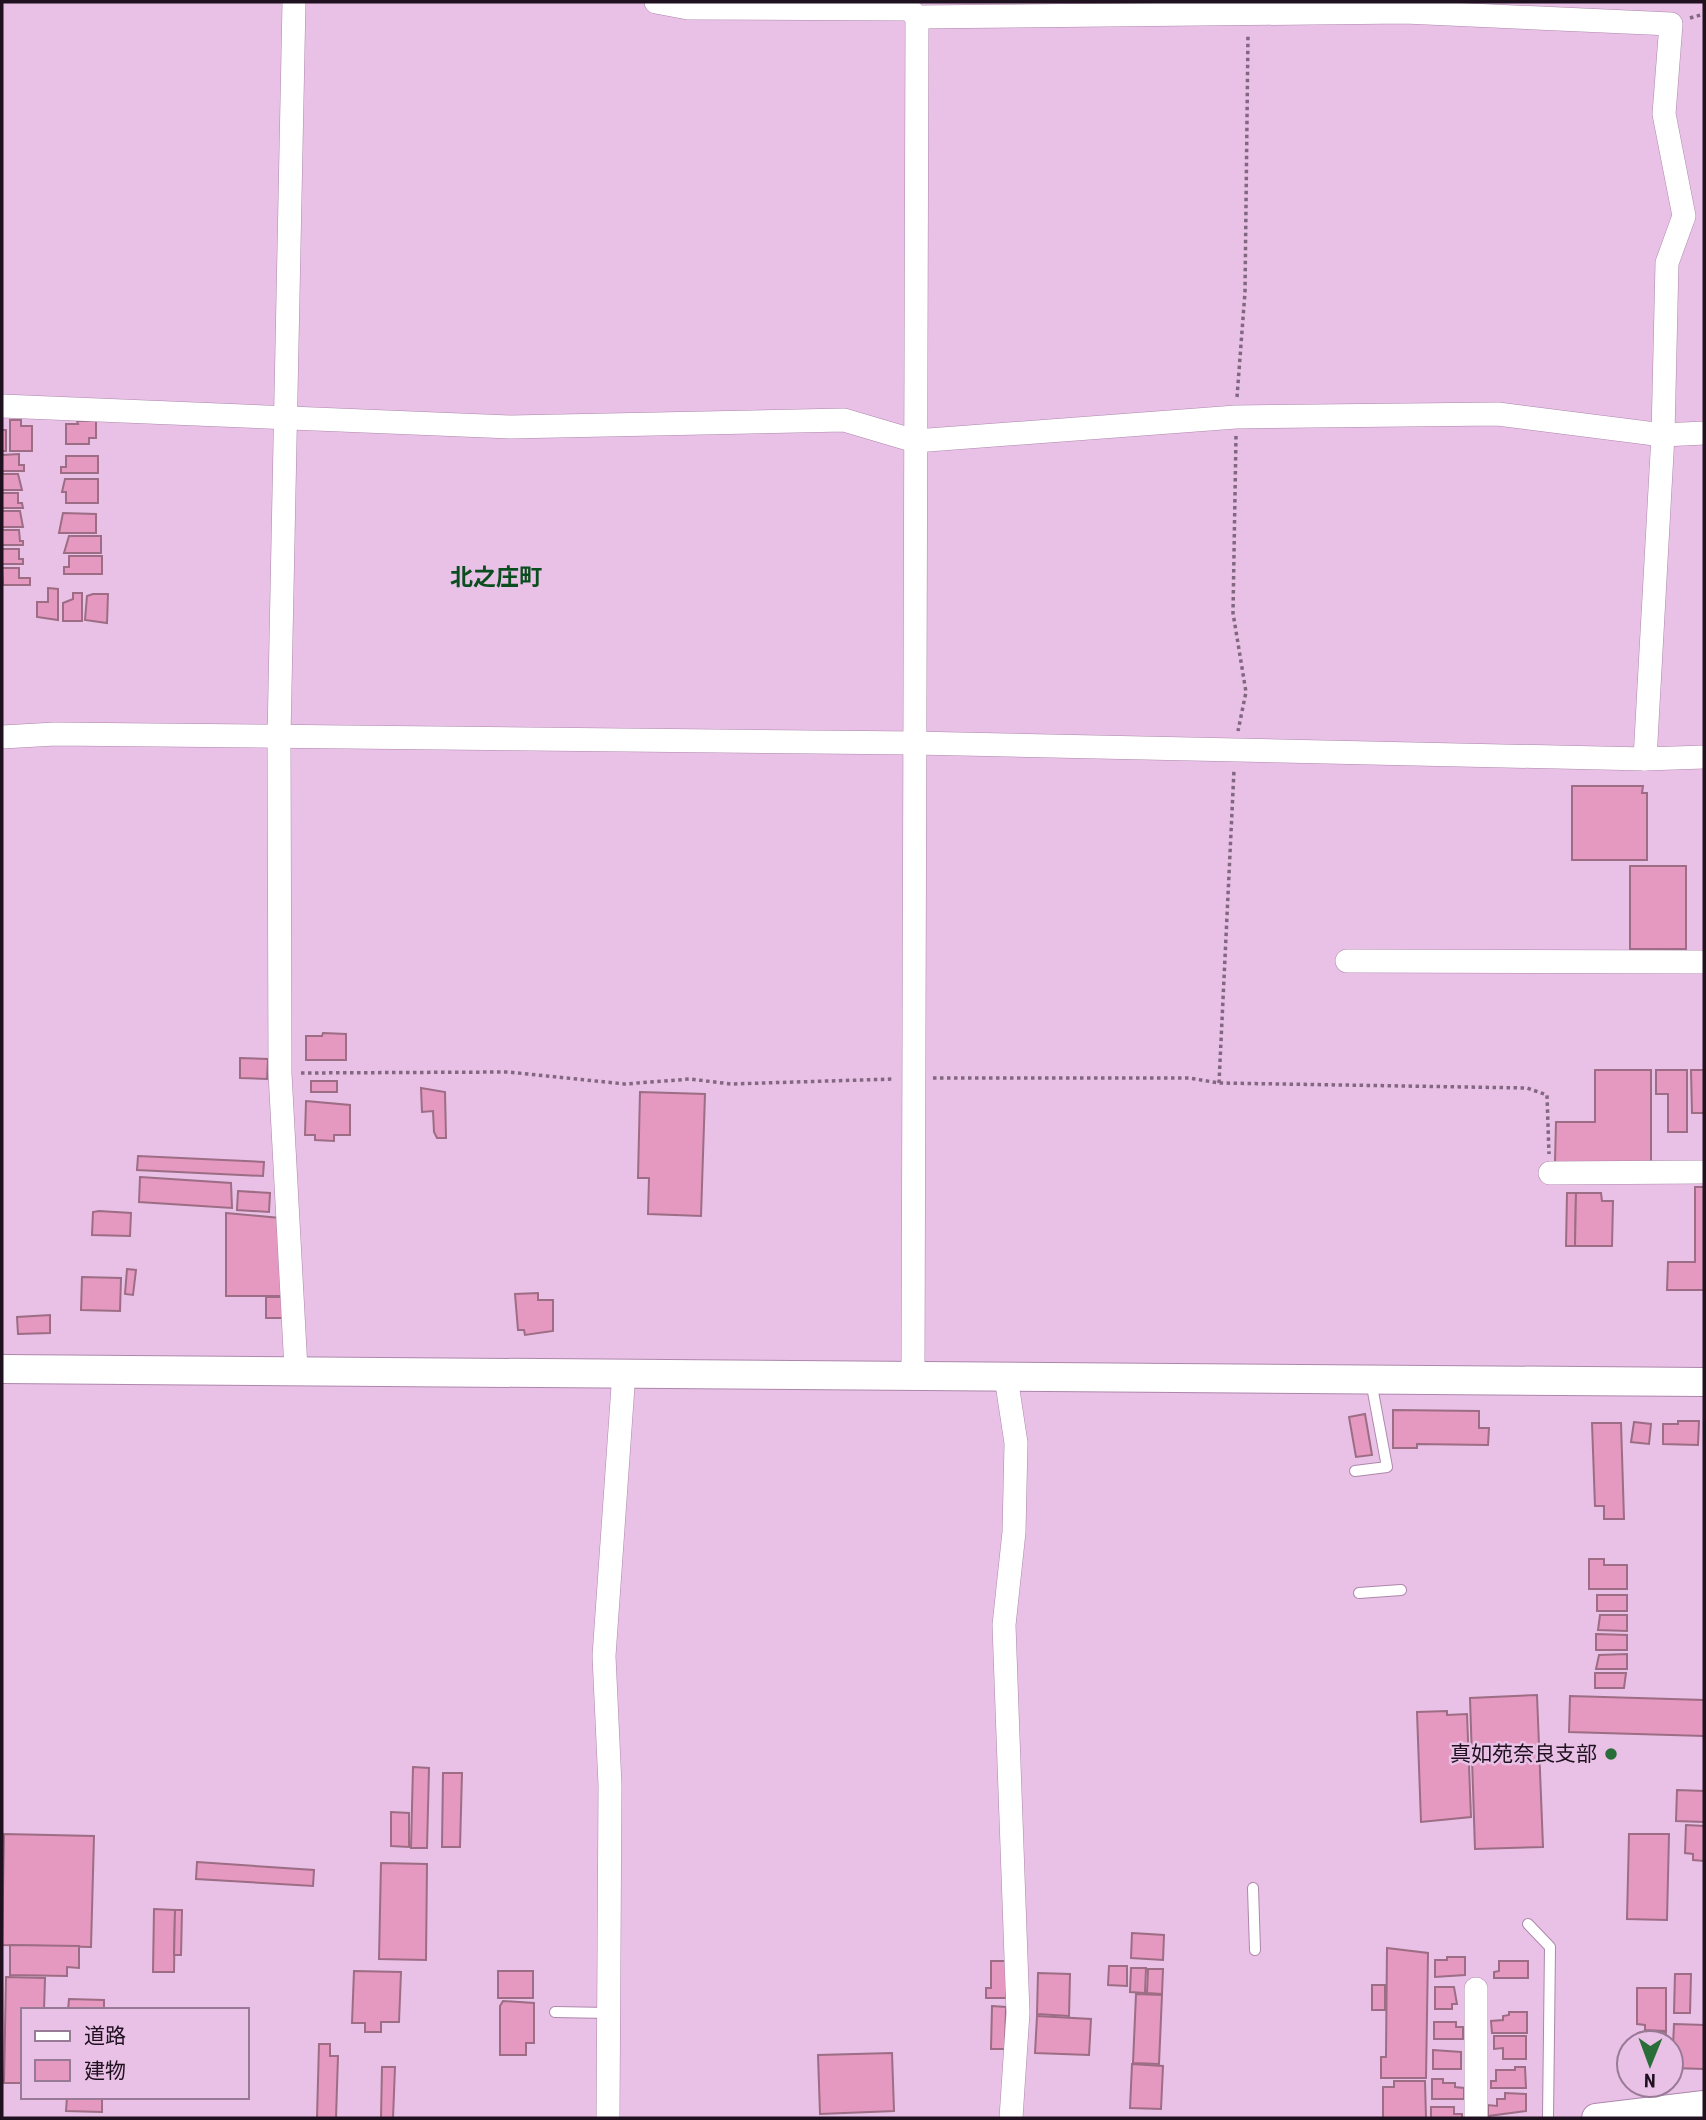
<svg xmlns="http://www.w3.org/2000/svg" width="1706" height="2120" font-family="'Roboto Condensed','Noto Sans JP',sans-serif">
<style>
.building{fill:#e699c0;stroke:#9c6d84;stroke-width:2}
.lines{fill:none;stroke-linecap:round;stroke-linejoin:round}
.service-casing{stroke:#ad87ab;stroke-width:12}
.minor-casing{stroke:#ad87ab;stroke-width:24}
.tertiary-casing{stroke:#ad87ab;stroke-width:30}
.path{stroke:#826781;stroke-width:3.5;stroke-dasharray:3.5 3.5;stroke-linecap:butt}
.service{stroke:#fff;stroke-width:10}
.minor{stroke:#fff;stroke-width:23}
.tertiary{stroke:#fff;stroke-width:28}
.poi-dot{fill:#296d38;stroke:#e9c0e6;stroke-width:2.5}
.labels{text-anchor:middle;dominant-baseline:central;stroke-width:5;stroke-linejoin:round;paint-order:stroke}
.poi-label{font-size:21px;fill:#1f111f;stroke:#e9c0e6;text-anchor:end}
.neighbourhood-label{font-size:23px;font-weight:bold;fill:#0a4d1e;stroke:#e9c0e6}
</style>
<rect width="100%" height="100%" fill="#e9c0e6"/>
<g class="building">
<path d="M10 420H21V426H32V451H10Z"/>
<path d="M77 421H96V438H89V444H66V424H78Z"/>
<rect x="2" y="430" width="4" height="21"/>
<path d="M19 454V465H24V471H2V455Z"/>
<path d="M66 456H98V473H61V467H66Z"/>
<path d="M2 474H18L22 490H2Z"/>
<path d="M65 479H98V503H66V492H62Z"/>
<path d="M2 493H18V503H22L23 508H2Z"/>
<path d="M2 511H20L23 527H2Z"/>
<path d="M63 513 96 514V533H59Z"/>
<path d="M2 530H19L20 541H23V545H2Z"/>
<path d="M69 536H101V553H64Z"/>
<path d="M2 549H19V559H23V564H2Z"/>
<path d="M69 556H102V574H64V567H69Z"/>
<path d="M2 568H19V578H30V585H3Z"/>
<path d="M48 588 58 589V620L37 617V602H48Z"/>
<path d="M73 593H82V621H63V603L73 599Z"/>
<path d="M93 594H108L107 623 85 620 87 596Z"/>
<path d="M1572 786H1643L1642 793H1647V860H1572Z"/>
<rect x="1630" y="866" width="56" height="83"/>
<path d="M323 1033 346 1034V1060H306V1036H322Z"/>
<path d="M240 1058 268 1059 267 1079 240 1078Z"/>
<path d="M1595 1070H1651V1162H1555L1556 1122H1595Z"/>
<path d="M1656 1070H1687V1132H1668V1094H1656Z"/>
<path d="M1691 1070H1704V1113H1692Z"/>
<rect x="311" y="1081" width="26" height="11"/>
<path d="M421 1088 445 1092 446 1138H437L434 1132 433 1111 422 1112Z"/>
<path d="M640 1092 705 1094 701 1216 648 1214 649 1178H638Z"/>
<path d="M306 1101 350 1105V1135H334V1141L315 1140V1135H305Z"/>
<path d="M138 1156 264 1162 263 1176 137 1170Z"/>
<path d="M140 1177 231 1183 232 1208 139 1202Z"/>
<path d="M1695 1187H1704V1290H1667L1668 1262H1695Z"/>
<path d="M238 1191 270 1193 269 1212 237 1210Z"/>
<path d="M1567 1193H1576L1575 1246H1566Z"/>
<path d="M1576 1193H1601L1602 1201H1613L1612 1246H1575Z"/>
<path d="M99 1211 131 1213 130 1236 92 1235 93 1212Z"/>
<path d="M226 1213 280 1218 282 1296H226Z"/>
<path d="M127 1269 136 1270 133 1295 125 1294Z"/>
<path d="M82 1277 121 1278 120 1311 81 1310Z"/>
<path d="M538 1293V1300H553V1331L525 1335 524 1330H518L515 1294Z"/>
<rect x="266" y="1297" width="19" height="21"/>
<path d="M50 1315V1333L18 1334 17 1317Z"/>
<path d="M1393 1410 1479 1411V1428H1489L1488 1445 1417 1444V1448H1393Z"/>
<path d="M1365 1414 1372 1455 1356 1457 1349 1417Z"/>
<path d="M1678 1421H1699L1698 1445 1663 1444V1424H1678Z"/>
<path d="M1634 1422 1651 1424 1649 1444 1631 1442Z"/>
<path d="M1592 1423H1621L1624 1519H1604V1506H1595Z"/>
<path d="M1589 1559H1604V1565H1627V1589H1589Z"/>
<rect x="1597" y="1595" width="30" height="16"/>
<path d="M1600 1615H1627V1631L1598 1630Z"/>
<path d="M1596 1634 1627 1635V1650H1596Z"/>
<path d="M1627 1654V1669H1596L1599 1655Z"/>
<path d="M1595 1673H1626L1624 1688H1595Z"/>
<path d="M1537 1695 1543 1847 1475 1849 1470 1698Z"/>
<path d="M1570 1696 1704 1700V1736L1569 1732Z"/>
<path d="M1447 1711V1715L1467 1714 1471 1817 1421 1822 1417 1712Z"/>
<path d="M413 1767 429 1768 427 1848H411Z"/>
<path d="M443 1773H462L460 1847H442Z"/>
<path d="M1677 1790 1704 1791V1822L1676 1821Z"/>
<path d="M391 1812 409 1813V1847L391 1846Z"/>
<path d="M1686 1825 1704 1826V1861L1693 1860V1854L1685 1853Z"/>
<path d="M4 1834 94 1836 91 1947 2 1945Z"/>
<path d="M1629 1834H1669L1667 1920 1627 1919Z"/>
<path d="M197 1862 314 1870 313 1886 196 1879Z"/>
<path d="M381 1863 427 1864 426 1960 379 1959Z"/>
<path d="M154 1909 175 1910 174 1972H153Z"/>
<path d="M175 1910H182L181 1955H174Z"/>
<path d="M1132 1933 1164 1935 1163 1960 1131 1958Z"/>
<path d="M10 1945 79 1946V1968L67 1967V1976L10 1975Z"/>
<path d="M1387 1948 1428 1953 1426 2078H1381V2057H1386Z"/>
<path d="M1447 1957H1465V1975L1435 1977V1960H1447Z"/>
<path d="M991 1961H1006V1998H986V1988H991Z"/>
<path d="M1499 1961H1528V1978H1494V1972L1499 1971Z"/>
<path d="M1109 1966H1127V1986L1108 1985Z"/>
<path d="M1131 1968H1146L1145 1993 1130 1992Z"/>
<path d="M1148 1969H1163L1162 1994 1147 1993Z"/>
<path d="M354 1971 401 1972 399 2022H381V2032H365V2023H352Z"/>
<rect x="498" y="1971" width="35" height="27"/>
<path d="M1038 1973 1070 1974 1069 2016 1037 2014Z"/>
<path d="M1675 1974H1691L1690 2013H1674Z"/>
<path d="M6 1977 45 1978 44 2010H23V2083H4Z"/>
<rect x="1372" y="1985" width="13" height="25"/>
<path d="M1435 1987H1454L1457 2004H1452V2009H1435Z"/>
<path d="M1637 1988H1666V2031L1645 2030V2025L1637 2024Z"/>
<path d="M1136 1994 1162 1995 1159 2064 1133 2063Z"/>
<path d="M69 1999 104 2000V2010H68Z"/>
<path d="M503 2001 534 2003V2043H526V2055H500V2006Z"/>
<path d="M992 2006 1006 2007 1005 2049H991Z"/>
<path d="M1509 2012H1527V2033H1492L1491 2021 1503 2020V2016L1509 2015Z"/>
<path d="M1037 2016 1091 2019 1089 2055 1035 2053Z"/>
<path d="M1434 2022H1456V2027H1463V2039H1434Z"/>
<path d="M1674 2024 1704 2025V2069L1672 2068Z"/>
<path d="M1645 2031 1666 2032 1665 2043H1638V2033Z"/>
<path d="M1494 2036H1526V2059H1503V2048L1494 2049Z"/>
<path d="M319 2044H330V2056H338L336 2118H317Z"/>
<path d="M1433 2050 1461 2052V2069H1433Z"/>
<path d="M892 2053 894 2111 820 2114 818 2055Z"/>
<path d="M1132 2064 1163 2066 1161 2109 1130 2108Z"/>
<path d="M382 2067H395L393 2118H381Z"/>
<path d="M1515 2067H1525L1526 2088H1491V2081H1496V2070H1515Z"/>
<path d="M1432 2079H1443V2083H1455V2087L1464 2088V2099H1432Z"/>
<path d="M1394 2081H1425L1426 2118H1383V2087H1394Z"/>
<path d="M1505 2093 1526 2094V2111L1488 2116V2105L1497 2106V2099H1505Z"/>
<path d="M67 2097H102V2112L66 2111Z"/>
<path d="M1431 2107H1454V2114H1462V2118H1431Z"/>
</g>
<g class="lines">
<g class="service-casing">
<g id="service">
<path d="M1355 1471 1387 1467 1371 1381"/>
<path d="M1359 1593 1401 1590"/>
<path d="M1253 1888 1255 1950"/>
<path d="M1528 1924 1550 1947 1548 2118"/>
<path d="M555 2012 608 2013"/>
</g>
</g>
<g class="minor-casing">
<g id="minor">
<path d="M294 2 279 737 280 1073 296 1369"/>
<path d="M656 2 688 8 909 9 917 17 1405 12 1671 24 1664 114 1684 216 1667 263 1663 435 1704 433"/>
<path d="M2 406 511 427 844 420 915 441 1236 417 1498 414 1663 435 1645 759"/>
<path d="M2 737 55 734 915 743 1645 759 1704 757"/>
<path d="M1347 961 1704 962"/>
<path d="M1550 1173 1704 1172"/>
<path d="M913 1375 917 17"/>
<path d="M1006 1377 1016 1443 1014 1532 1004 1625 1018 2013 1011 2118"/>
<path d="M1476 1989V2118"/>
<path d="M608 2118 610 1785 604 1656 624 1372"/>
</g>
</g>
<g class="tertiary-casing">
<g id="tertiary">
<path d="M2 1369 1704 1382"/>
<path d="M1596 2118 1704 2105"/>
</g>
</g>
<g class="path">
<path d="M1690 18 1704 14"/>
<path d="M1237 397 1245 292 1248 34"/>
<path d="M1236 436 1233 613 1246 692 1238 731"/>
<path d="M301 1073 508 1072 625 1084 690 1079 731 1084 894 1079"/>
<path d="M933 1078H1189L1219 1083 1527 1088 1547 1095 1549 1154"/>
<path d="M1219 1083 1234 770"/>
</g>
<use href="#service" class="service"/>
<use href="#minor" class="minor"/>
<use href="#tertiary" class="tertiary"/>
</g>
<circle class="poi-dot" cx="1611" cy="1754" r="7"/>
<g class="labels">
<g class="poi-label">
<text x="1597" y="1754">真如苑奈良支部</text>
</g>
<g class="neighbourhood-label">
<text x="496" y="577">北之庄町</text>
</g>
</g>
<rect width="1706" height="2120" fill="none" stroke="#1f111f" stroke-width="7"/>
<rect x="21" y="2008" width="228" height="91" fill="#e9c0e6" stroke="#987a96" stroke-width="2"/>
<rect x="35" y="2031" width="35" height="10" fill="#ffffff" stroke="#987a96" stroke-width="2"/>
<text x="84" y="2043" font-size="21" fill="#1f111f">道路</text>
<rect x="35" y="2060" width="35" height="21" fill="#e699c0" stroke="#987a96" stroke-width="2"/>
<text x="84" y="2078" font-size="21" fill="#1f111f">建物</text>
<g transform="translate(1650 2064) rotate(181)"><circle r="33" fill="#e9c0e6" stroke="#987a96" stroke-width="2"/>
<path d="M0-5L12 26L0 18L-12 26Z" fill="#296d38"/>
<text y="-10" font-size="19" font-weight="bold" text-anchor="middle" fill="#1f111f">N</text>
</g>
</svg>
